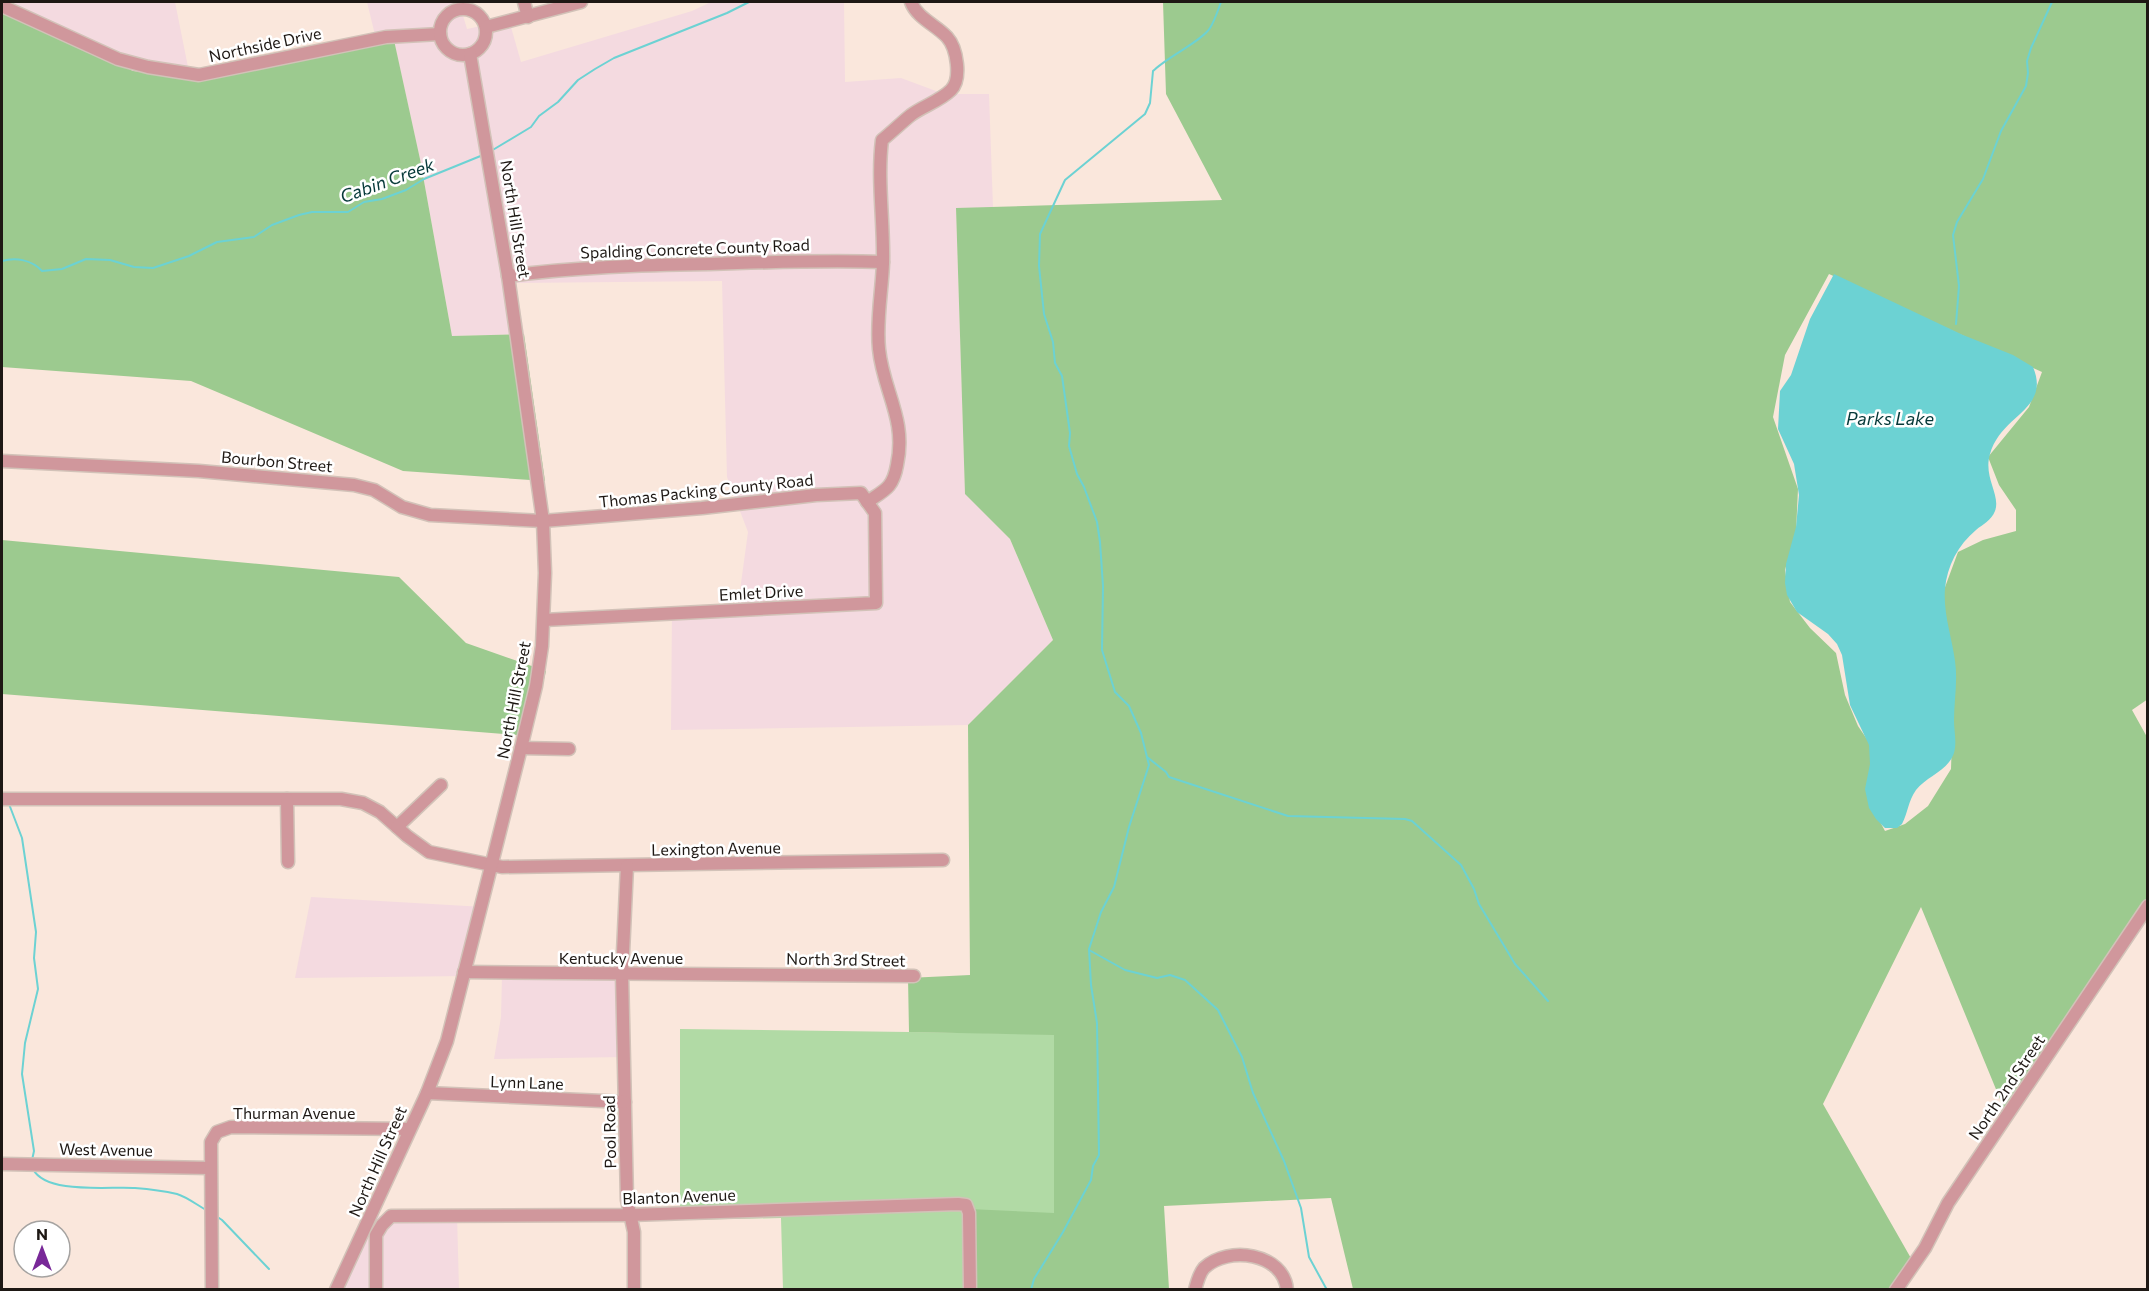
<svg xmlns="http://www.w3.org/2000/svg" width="2149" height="1291" font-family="Commissioner,sans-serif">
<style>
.commercial{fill:#f4dae0}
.green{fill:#b1daa5}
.forest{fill:#9cca8f;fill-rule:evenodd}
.water{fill:#6cd2d3}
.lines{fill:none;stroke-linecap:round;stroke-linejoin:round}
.stream{stroke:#6cd2d3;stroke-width:2}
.minor-casing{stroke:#d2c2b8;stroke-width:15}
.minor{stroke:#d0979c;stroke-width:12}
.labels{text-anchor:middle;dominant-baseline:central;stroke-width:5;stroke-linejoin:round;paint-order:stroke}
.street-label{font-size:16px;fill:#1e1814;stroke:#fff}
.water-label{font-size:18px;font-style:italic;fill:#063939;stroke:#fff}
</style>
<rect width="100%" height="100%" fill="#fae7dc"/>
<g class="commercial">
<path d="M2 2H175L190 77 133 71 2 5Z"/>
<path d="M367 2H459L467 29 509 20 521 62 692 11 711 2H844L845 82 901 78 944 94H989L993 208H956L965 493 1010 539 1053 640 968 725 671 730 672 609 738 605 748 532 727 477 722 281 516 283 524 334 452 336 420 159 392 32 375 35Z"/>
<path d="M311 897 484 907 467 976 295 978Z"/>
<path d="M624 974 626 1057 494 1059 501 1017 502 976Z"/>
<path d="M457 1215 459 1289 339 1290 375 1216Z"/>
</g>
<path class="green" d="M680 1029 1054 1034 1055 1213 970 1289H783L781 1218 680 1220Z"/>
<g class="forest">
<path d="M1163 2H2147L2148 699 2132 710 2147 737V905L2007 1116 1921 907 1823 1104 1912 1260 1891 1289H1353L1331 1198 1164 1206 1169 1289H970L969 1209 1054 1213V1035L909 1032 908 978 970 975 968 725 1053 640 1010 539 965 494 956 208 1222 200 1166 94ZM1829 274 2042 372 2029 407 1988 457 1999 485 2016 510V531L1983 540 1958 552 1941 598 1954 678 1951 769 1928 806 1905 824 1885 831 1870 803 1875 751 1858 726 1845 695 1836 653 1810 628 1790 602 1785 570 1796 532 1798 489 1773 417 1785 355Z"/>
<path d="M2 5 133 71 190 77 392 31 420 159 452 336 524 334 545 481 403 471 191 381 2 367Z"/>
<path d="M2 540 399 577 466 643 546 671 530 736 2 694Z"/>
</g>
<path class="water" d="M1834 274 1963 335 2013 355 2033 367C2051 410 2001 414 1990 454 1983 477 2001 495 1995 511 1991 521 1983 524 1976 530 1958 545 1947 566 1945 589 1943 613 1952 638 1955 661 1958 681 1954 701 1954 721 1954 731 1957 742 1954 753 1948 771 1927 776 1916 790 1908 801 1908 813 1902 824L1897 828H1885L1876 819 1869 808 1865 789 1870 764 1869 745 1850 705 1842 655 1837 644 1828 634 1797 612 1787 595 1785 583 1786 564 1796 527 1799 495 1794 464 1778 429 1780 391 1791 375 1810 319Z"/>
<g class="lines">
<g class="stream">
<path d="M491 151 531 127 539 116 558 102 578 80 595 69 614 58 727 13 749 2"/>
<path d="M2 261C16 257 32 260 42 271L62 269 86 259 110 260 134 267 153 268 189 256 217 242 254 237 272 225 299 215 312 212H348L364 202 382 199 406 190 424 179 483 155"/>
<path d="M1956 324 1959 286 1953 235 1957 222 1983 179 2001 131 2026 86 2028 73 2027 61 2031 48 2052 2"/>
<path d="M1147 757 1166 772 1169 777 1288 816 1405 819 1412 821 1461 865 1474 889 1479 904 1515 964 1548 1001"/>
<path d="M9 804 22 838 36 932 34 958 38 989 25 1043 22 1074 34 1151 32 1160"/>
<path d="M1089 950 1125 970 1157 978 1170 975 1185 980 1218 1010 1242 1057 1253 1093 1284 1161 1301 1208 1309 1257 1327 1290"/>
<path d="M33 1169C46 1195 111 1186 135 1188 148 1189 164 1191 177 1194 187 1197 197 1205 206 1210"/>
<path d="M216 1216 222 1220 269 1269"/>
<path d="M1031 1290 1034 1279 1063 1232 1091 1180 1093 1166 1099 1155 1097 1023 1091 985 1089 949 1101 912 1114 887 1129 827 1149 765 1141 733 1129 706 1115 692 1102 650 1103 586 1100 542 1097 522 1084 487 1077 474 1069 446 1070 433 1062 376 1055 363 1053 342 1044 314 1039 266 1040 234 1065 180 1145 114 1150 103 1153 71C1167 57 1202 41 1210 28 1215 20 1218 10 1221 2"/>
</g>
<g class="minor-casing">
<g id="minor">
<path d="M524 2 528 17"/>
<path d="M2 6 118 59 148 67 199 75 386 37 440 34"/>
<circle cx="463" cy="32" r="23"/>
<path d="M486 27 581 2"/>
<path d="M508 276C575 267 642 265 709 264 767 262 825 260 883 262"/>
<path d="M2 461 199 471 354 485 374 490 402 507 430 515 543 521 702 508 816 495 861 493 875 513 876 603 544 620"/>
<path d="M867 502C885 490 893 488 897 465 907 419 883 391 879 349 876 321 882 291 883 263 884 222 877 180 882 140 892 132 901 123 911 115 923 106 940 101 951 90 962 79 957 48 947 37 936 25 917 18 911 2"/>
<path d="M521 748 569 749"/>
<path d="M2 799H341L363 803 380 812 407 836 429 852 502 867 943 860"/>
<path d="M287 799 288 862"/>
<path d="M397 827 441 785"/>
<path d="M627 866 622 974 627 1200 634 1232V1290"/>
<path d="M464 972 914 976"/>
<path d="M427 1093 625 1102"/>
<path d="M2 1164 210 1168"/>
<path d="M212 1290 211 1142 217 1132 231 1127 409 1129"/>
<path d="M336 1290 427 1093 447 1041 521 748 536 686 542 646 545 573 543 521 508 276 470 54"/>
<path d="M376 1290V1235L382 1225 391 1216 630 1215 958 1204 966 1205 969 1213 970 1290"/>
<path d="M1195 1290C1197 1282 1199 1274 1204 1268 1228 1245 1284 1253 1287 1290"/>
<path d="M1896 1290 1925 1248 1948 1203 2148 906"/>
</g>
</g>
<use href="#minor" class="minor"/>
</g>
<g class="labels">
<g class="street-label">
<text transform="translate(265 44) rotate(-12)">Northside Drive</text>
<text transform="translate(516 219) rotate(81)">North Hill Street</text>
<text transform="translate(695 248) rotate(-2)">Spalding Concrete County Road</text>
<text transform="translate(277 461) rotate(5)">Bourbon Street</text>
<text transform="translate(706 490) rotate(-6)">Thomas Packing County Road</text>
<text transform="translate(761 592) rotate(-3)">Emlet Drive</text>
<text transform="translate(513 700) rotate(-79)">North Hill Street</text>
<text transform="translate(716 848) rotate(-1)">Lexington Avenue</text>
<text x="621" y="957">Kentucky Avenue</text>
<text transform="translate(846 959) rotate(1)">North 3rd Street</text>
<text transform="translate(527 1082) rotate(2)">Lynn Lane</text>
<text transform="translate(2006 1087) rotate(-56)">North 2nd Street</text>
<text x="294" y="1112">Thurman Avenue</text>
<text transform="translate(609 1132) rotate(-91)">Pool Road</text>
<text transform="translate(106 1149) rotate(1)">West Avenue</text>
<text transform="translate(377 1161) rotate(-66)">North Hill Street</text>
<text transform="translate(679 1196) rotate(-2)">Blanton Avenue</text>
</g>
<g class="water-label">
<text transform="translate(387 180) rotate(-20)">Cabin Creek</text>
<text x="1890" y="418">Parks Lake</text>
</g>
</g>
<rect width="2149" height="1291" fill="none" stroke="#1e1814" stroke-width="6"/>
<g transform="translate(42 1249)"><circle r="28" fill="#ffffff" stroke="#a5a3a1" stroke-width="1.5"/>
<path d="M0-4.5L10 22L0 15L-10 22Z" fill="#782898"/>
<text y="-9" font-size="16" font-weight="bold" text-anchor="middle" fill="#1e1814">N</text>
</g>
</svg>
